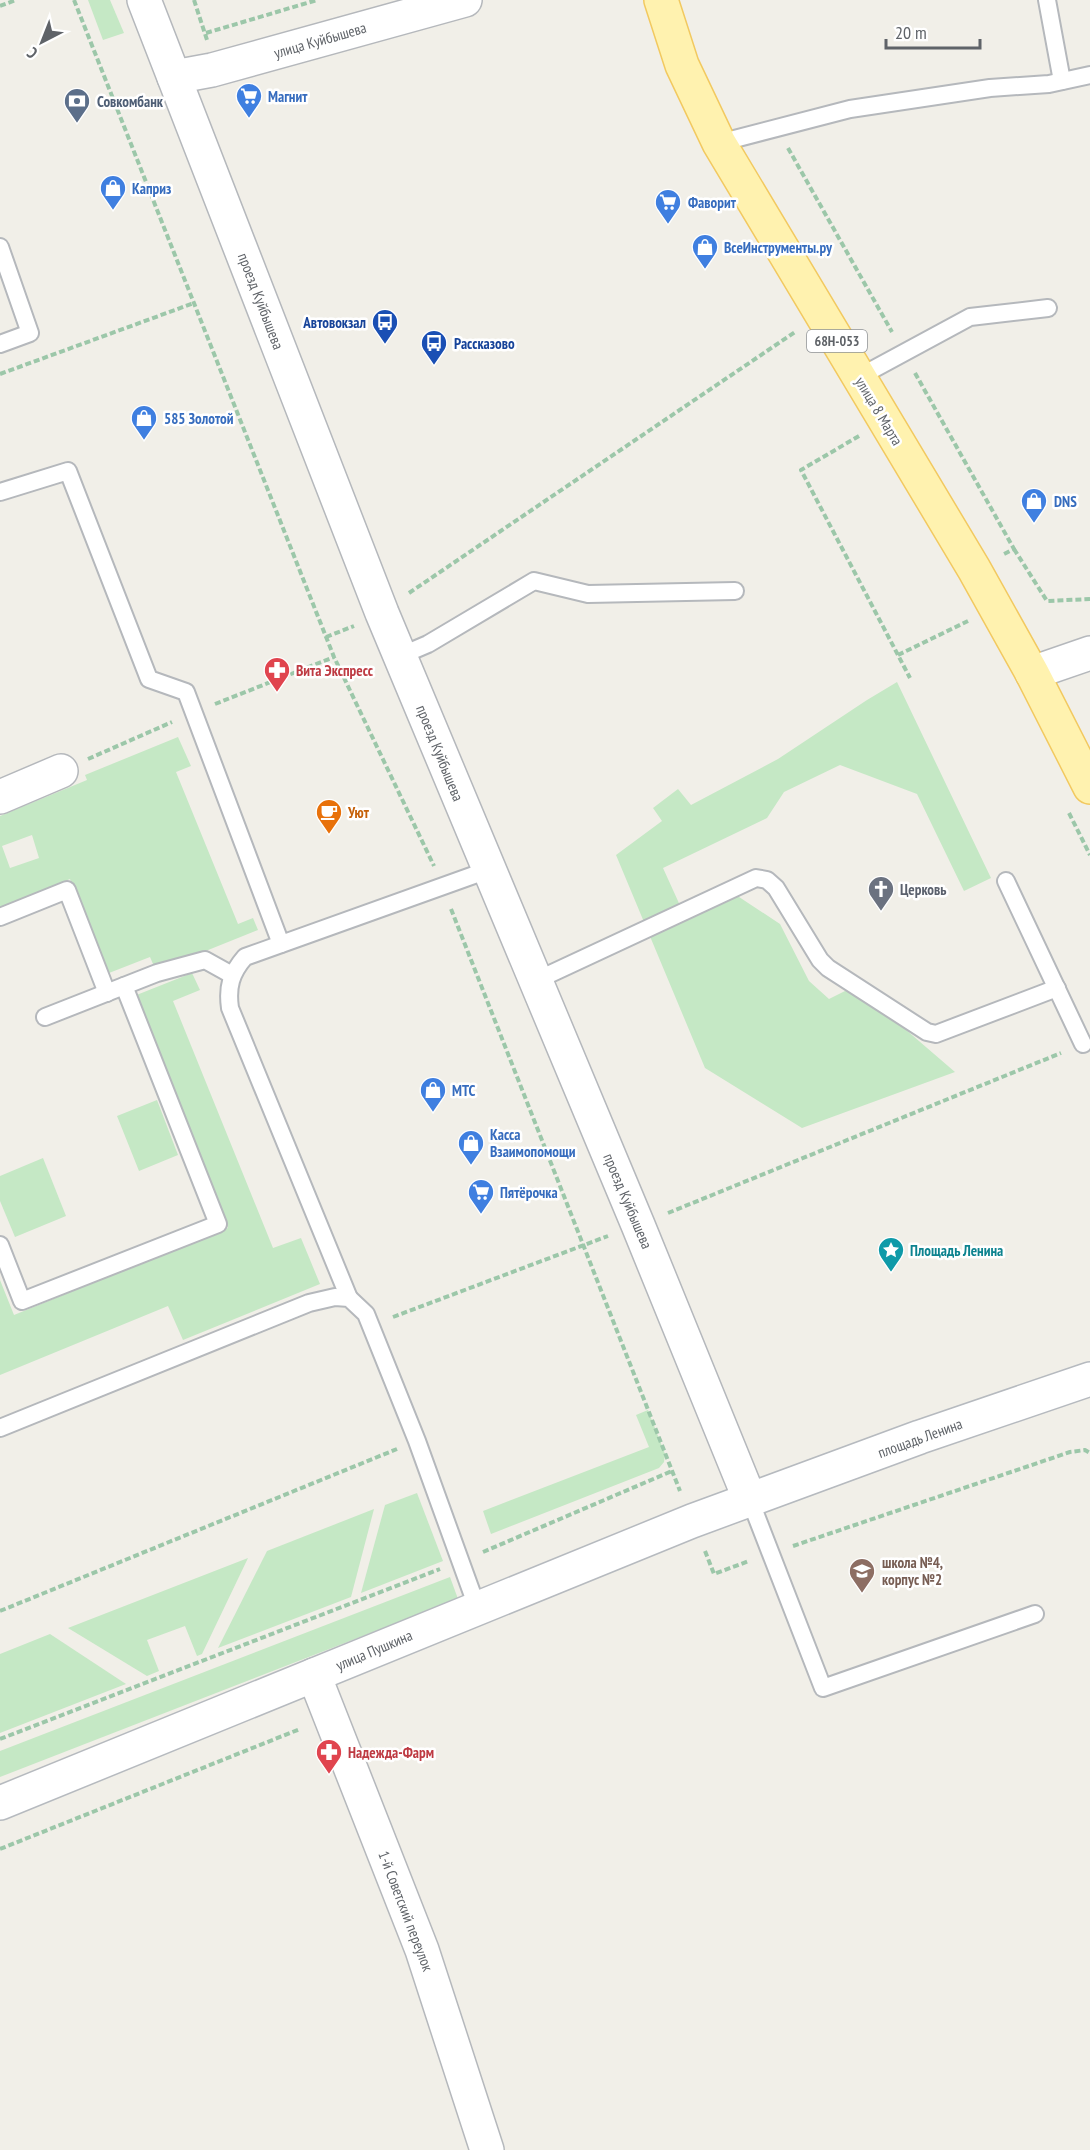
<svg xmlns="http://www.w3.org/2000/svg" width="1090" height="2150" font-family="'PT Sans Narrow',sans-serif">
<style>
.green{fill:#c5e8c5;fill-rule:evenodd}
.lines{fill:none;stroke-linecap:round;stroke-linejoin:round}
.service-casing{stroke:#b5b8bc;stroke-width:20}
.minor-casing{stroke:#b5b8bc;stroke-width:36}
.tertiary-casing{stroke:#b5b8bc;stroke-width:36}
.secondary-casing{stroke:#b6babf;stroke-width:36}
.primary-casing{stroke:#f2c960;stroke-width:36}
.path{stroke:#9cc7a9;stroke-width:4;stroke-dasharray:6 3;stroke-linecap:butt}
.service{stroke:#fff;stroke-width:16}
.minor{stroke:#fff;stroke-width:33}
.tertiary{stroke:#fff;stroke-width:33}
.secondary{stroke:#fff;stroke-width:33}
.primary{stroke:#fff2af;stroke-width:33}
.labels{text-anchor:middle;dominant-baseline:central;stroke-width:5;stroke-linejoin:round;paint-order:stroke}
.shield{fill:#fff;stroke:#8f9295;stroke-width:1.5}
.shield-label{font-size:14px;font-weight:bold;fill:#5f6368}
.street-label{font-size:15px;fill:#5f6368;stroke:#fff}
.shop-label{font-size:15px;font-weight:bold;fill:#366cbe;stroke:#fff;text-anchor:start}
.service-label{font-size:15px;font-weight:bold;fill:#4e5e75;stroke:#fff;text-anchor:start}
.transit-label{font-size:15px;font-weight:bold;fill:#164399;stroke:#fff;text-anchor:end}
.health-label{font-size:15px;font-weight:bold;fill:#be3a42;stroke:#fff;text-anchor:start}
.food-label{font-size:15px;font-weight:bold;fill:#c56008;stroke:#fff;text-anchor:start}
.worship-label{font-size:15px;font-weight:bold;fill:#5b616d;stroke:#fff;text-anchor:start}
.culture-label{font-size:15px;font-weight:bold;fill:#0d838f;stroke:#fff;text-anchor:start}
.education-label{font-size:15px;font-weight:bold;fill:#785e54;stroke:#fff;text-anchor:start}
</style>
<rect width="100%" height="100%" fill="#f1efe8"/>
<g class="green">
<path d="M88 0H110L124 33 103 40Z"/>
<path d="M897 682 991 878 964 891 917 794 840 765 784 792 767 818 663 868 683 912 730 891 780 924 809 981 829 999 855 986 955 1072 802 1128 705 1068 616 855 662 821 653 808 678 789 691 805 778 759 867 700Z"/>
<path d="M178 737 191 766 176 772 238 924 253 918 258 930 156 971 150 957 109 973 70 879 0 908V816L87 780 85 775ZM32 835 39 858 10 868 2 846Z"/>
<path d="M192 973 200 990 173 1001 273 1248 301 1238 320 1284 183 1340 168 1306 0 1375V1280L14 1315 228 1228 134 996Z"/>
<path d="M157 1100 178 1155 139 1171 117 1116Z"/>
<path d="M43 1158 66 1216 15 1237 0 1201V1176Z"/>
<path d="M648 1410 665 1454 664 1462 659 1468 491 1534 483 1511 649 1447 636 1415Z"/>
<path d="M417 1493 443 1561 361 1593 385 1505Z"/>
<path d="M374 1509 351 1597 218 1648 267 1551Z"/>
<path d="M248 1558 202 1654 197 1656 185 1626 147 1640 159 1671 147 1676 68 1628Z"/>
<path d="M450 1577 458 1599 0 1777V1751Z"/>
<path d="M50 1634 126 1684 0 1733V1654Z"/>
</g>
<g class="lines">
<g class="service-casing">
<g id="service">
<path d="M1047 0 1062 81"/>
<path d="M719 143 850 109 990 88 1049 84 1090 75"/>
<path d="M0 247 30 333 0 344"/>
<path d="M859 377 970 317 1048 308"/>
<path d="M0 492 68 471 149 679 186 692 281 944"/>
<path d="M400 656 428 644 534 581 588 594 735 591"/>
<path d="M1006 881 1083 1044"/>
<path d="M0 917 67 890 107 993"/>
<path d="M535 981 756 878 767 880 776 888 820 960 828 968 927 1032 936 1034 1057 988"/>
<path d="M45 1017 157 973 205 960 232 975"/>
<path d="M0 1245 22 1301 218 1224 124 986"/>
<path d="M349 1298 230 1008C227 987 231 973 245 957L488 870"/>
<path d="M0 1428 309 1303 335 1297 349 1298 366 1314 417 1441 477 1607"/>
<path d="M750 1500 823 1688 1035 1614"/>
</g>
</g>
<g class="minor-casing">
<g id="minor">
<path d="M0 797 61 771"/>
<path d="M314 1675 422 1950 487 2150"/>
</g>
</g>
<g class="tertiary-casing">
<g id="tertiary">
<path d="M144 0 382 613 638 1225 750 1500"/>
<path d="M174 77 212 70 465 0"/>
<path d="M1032 673 1090 653"/>
</g>
</g>
<g class="secondary-casing">
<path id="secondary" d="M0 1803 692 1521 920 1437 1090 1379"/>
</g>
<g class="primary-casing">
<path id="primary" d="M661 0 682 65 719 143 974 569 1032 673 1090 787"/>
</g>
<g class="path">
<path d="M74 0 334 657 434 866"/>
<path d="M194 0 207 40"/>
<path d="M0 6 16 0"/>
<path d="M206 33 317 0"/>
<path d="M788 148 892 332"/>
<path d="M915 373 1014 549 1004 554"/>
<path d="M0 374 194 303"/>
<path d="M859 436 801 470 910 678"/>
<path d="M1014 549 1047 601 1090 599"/>
<path d="M409 593 795 332"/>
<path d="M326 637 354 626"/>
<path d="M898 655 968 621"/>
<path d="M215 704 334 657"/>
<path d="M88 759 172 722"/>
<path d="M1069 813 1090 855"/>
<path d="M451 909 680 1491"/>
<path d="M668 1213 1061 1053"/>
<path d="M393 1317 608 1236"/>
<path d="M793 1546 1070 1452 1085 1450 1090 1453"/>
<path d="M705 1551 714 1574 749 1561"/>
<path d="M483 1552 672 1471"/>
<path d="M0 1611 397 1449"/>
<path d="M0 1739 440 1569"/>
<path d="M0 1849 300 1729"/>
</g>
<use href="#service" class="service"/>
<use href="#minor" class="minor"/>
<use href="#tertiary" class="tertiary"/>
<use href="#secondary" class="secondary"/>
<use href="#primary" class="primary"/>
</g>
<defs>
<g id="supermarket-pin" transform="scale(1.35)"><path d="M0 17L-7.5 6A9.5 9.5 0 1 1 7.5 6Z" fill="#3f7fe0" stroke="#fff"/><path d="M-6-5.5h2.5l.6 2H6L4.5 2H-2.5L-4.4-4H-6ZM-1.5 3.2a1.3 1.3 0 1 0 .1 0ZM3 3.2a1.3 1.3 0 1 0 .1 0Z" fill="#fff"/></g>
<g id="bank-pin" transform="scale(1.35)"><path d="M0 17L-7.5 6A9.5 9.5 0 1 1 7.5 6Z" fill="#5c6f8a" stroke="#fff"/><path d="M-6-4H6V4H-6ZM0-2.3a2.3 2.3 0 1 0 0 4.6a2.3 2.3 0 1 0 0-4.6Z" fill="#fff"/></g>
<g id="shop-pin" transform="scale(1.35)"><path d="M0 17L-7.5 6A9.5 9.5 0 1 1 7.5 6Z" fill="#3f7fe0" stroke="#fff"/><path d="M-5-2.5h2.3a2.7 3.5 0 0 1 5.4 0H5L5.5 6h-11ZM-1.5-2.5h3a1.5 2.3 0 0 0-3 0Z" fill="#fff"/></g>
<g id="bus-pin" transform="scale(1.35)"><path d="M0 17L-7.5 6A9.5 9.5 0 1 1 7.5 6Z" fill="#1a4fb4" stroke="#fff"/><path d="M-5-6H5V4H4V6H2V4H-2V6H-4V4H-5ZM-3.5-4V0h7V-4ZM-3.5 1.2v1.5H-2V1.2ZM2 1.2v1.5H3.5V1.2Z" fill="#fff"/></g>
<g id="pharmacy-pin" transform="scale(1.35)"><path d="M0 17L-7.5 6A9.5 9.5 0 1 1 7.5 6Z" fill="#e0444e" stroke="#fff"/><path d="M-2-6h4v4h4v4h-4v4h-4v-4h-4v-4h4Z" fill="#fff"/></g>
<g id="cafe-pin" transform="scale(1.35)"><path d="M0 17L-7.5 6A9.5 9.5 0 1 1 7.5 6Z" fill="#e8710a" stroke="#fff"/><path d="M-5.5-4.5H6V0H3Q3 3.5 0 3.5H-2.5Q-5.5 3.5-5.5 0ZM3-3.2v2h1.7v-2ZM-6 4.5H4V6H-6Z" fill="#fff"/></g>
<g id="church-pin" transform="scale(1.35)"><path d="M0 17L-7.5 6A9.5 9.5 0 1 1 7.5 6Z" fill="#6b7280" stroke="#fff"/><path d="M-1.2-6h2.4v3.5h3.3v2.4h-3.3V6h-2.4V-.1h-3.3v-2.4h3.3Z" fill="#fff"/></g>
<g id="sight-pin" transform="scale(1.35)"><path d="M0 17L-7.5 6A9.5 9.5 0 1 1 7.5 6Z" fill="#0f9aa8" stroke="#fff"/><path d="M0-6L1.8-2.2L6-1.7L2.9 1.2L3.7 5.4L0 3.3L-3.7 5.4L-2.9 1.2L-6-1.7L-1.8-2.2Z" fill="#fff"/></g>
<g id="school-pin" transform="scale(1.35)"><path d="M0 17L-7.5 6A9.5 9.5 0 1 1 7.5 6Z" fill="#8d6e63" stroke="#fff"/><path d="M0-5L7-2L0 1L-7-2ZM-4 1L0 2.5L4 1V4Q0 6-4 4Z" fill="#fff"/></g>
</defs>
<g fill-rule="evenodd">
<use href="#supermarket-pin" x="249" y="96"/>
<use href="#bank-pin" x="77" y="101"/>
<use href="#shop-pin" x="113" y="188"/>
<use href="#supermarket-pin" x="668" y="202"/>
<use href="#shop-pin" x="705" y="247"/>
<use href="#bus-pin" x="385" y="322"/>
<use href="#bus-pin" x="434" y="343"/>
<use href="#shop-pin" x="144" y="418"/>
<use href="#shop-pin" x="1034" y="501"/>
<use href="#pharmacy-pin" x="277" y="670"/>
<use href="#cafe-pin" x="329" y="812"/>
<use href="#church-pin" x="881" y="889"/>
<use href="#shop-pin" x="433" y="1090"/>
<use href="#shop-pin" x="471" y="1143"/>
<use href="#supermarket-pin" x="481" y="1192"/>
<use href="#sight-pin" x="891" y="1250"/>
<use href="#school-pin" x="862" y="1571"/>
<use href="#pharmacy-pin" x="329" y="1752"/>
</g>
<g class="labels">
<rect class="shield" x="807" y="330" width="60" height="22" rx="4.5"/>
<g class="shield-label">
<text x="837" y="341">68Н-053</text>
</g>
<g class="street-label">
<text transform="translate(320 40) rotate(-16)">улица Куйбышева</text>
<text transform="translate(261 301) rotate(69)">проезд Куйбышева</text>
<text transform="translate(879 411) rotate(59)">улица 8 Марта</text>
<text transform="translate(440 753) rotate(68)">проезд Куйбышева</text>
<text transform="translate(628 1201) rotate(67)">проезд Куйбышева</text>
<text transform="translate(920 1438) rotate(-20)">площадь Ленина</text>
<text transform="translate(374 1650) rotate(-23)">улица Пушкина</text>
<text transform="translate(406 1911) rotate(69)">1-й Советский переулок</text>
</g>
<g class="shop-label">
<text x="268" y="96">Магнит</text>
<text x="132" y="188">Каприз</text>
<text x="688" y="202">Фаворит</text>
<text x="724" y="247">ВсеИнструменты.ру</text>
<text x="164" y="418">585 Золотой</text>
<text x="1054" y="501">DNS</text>
<text x="452" y="1090">МТС</text>
<text x="490" y="1134">Касса<tspan x="490" dy="17">Взаимопомощи</tspan></text>
<text x="500" y="1192">Пятёрочка</text>
</g>
<g class="service-label">
<text x="97" y="101">Совкомбанк</text>
</g>
<g class="transit-label">
<text x="366" y="322">Автовокзал</text>
<text x="454" y="343" text-anchor="start">Рассказово</text>
</g>
<g class="health-label">
<text x="296" y="670">Вита Экспресс</text>
<text x="348" y="1752">Надежда-Фарм</text>
</g>
<g class="food-label">
<text x="348" y="812">Уют</text>
</g>
<g class="worship-label">
<text x="900" y="889">Церковь</text>
</g>
<g class="culture-label">
<text x="910" y="1250">Площадь Ленина</text>
</g>
<g class="education-label">
<text x="882" y="1562">школа №4,<tspan x="882" dy="17">корпус №2</tspan></text>
</g>
</g>
<g transform="translate(42 42) rotate(222)" stroke="#ffffff" stroke-width="4.5" paint-order="stroke">
<path d="M0-4.5L10 22L0 15L-10 22Z" fill="#5f6368"/>
<text y="-9" font-size="16" font-weight="bold" text-anchor="middle" fill="#5f6368">С</text>
</g>
<path d="M886 39v9h94v-9" fill="none" stroke="#5f6368" stroke-width="3"/>
<text x="895" y="39" font-size="18" fill="#5f6368" stroke="#ffffff" stroke-width="4.5" paint-order="stroke">20 m</text>
</svg>
